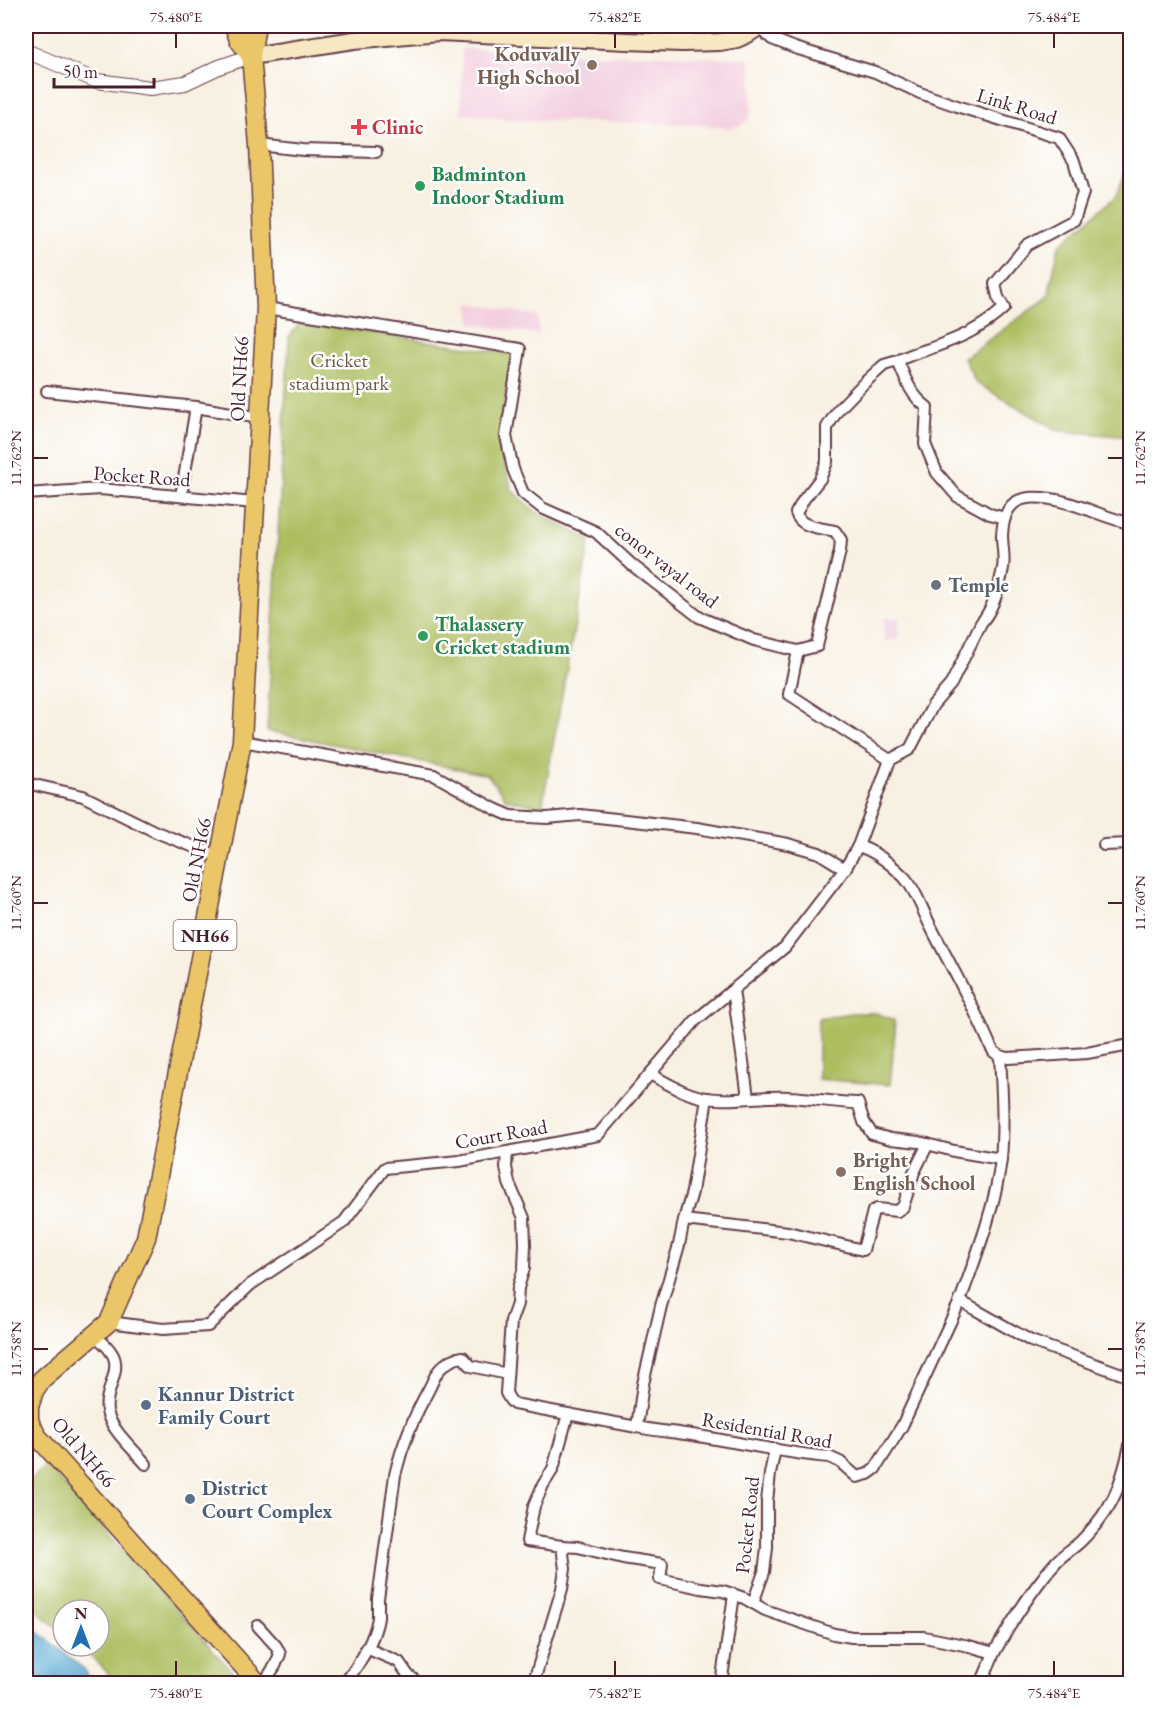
<svg xmlns="http://www.w3.org/2000/svg" width="1156" height="1709" font-family="'EB Garamond',serif">
<style>
.built{fill:#f3cfdf}
.green{fill:#adbe61;stroke:#7c6e46;stroke-width:1.5}
.water{fill:#5aaad4;stroke:#526480;stroke-width:1.5}
.lines{fill:none;stroke-linecap:round;stroke-linejoin:round}
.minor-casing{stroke:#643e46;stroke-width:14}
.tertiary-casing{stroke:#643e46;stroke-width:16}
.secondary-casing{stroke:#643e46;stroke-width:20}
.primary-casing{stroke:#643e46;stroke-width:21}
.minor{stroke:#fff;stroke-width:10}
.tertiary{stroke:#fff;stroke-width:14}
.secondary{stroke:#f7e8c3;stroke-width:16}
.primary{stroke:#ebc669;stroke-width:18}
.ticks{fill:none;stroke:#4a1f2b;stroke-width:2}
.education-dot{fill:#8d6e63;stroke:#fff;stroke-width:2}
.health-dot{fill:#e0444e;stroke:#fff;stroke-width:2}
.leisure-dot{fill:#2e9e5b;stroke:#fff;stroke-width:2}
.worship-dot{fill:#6b7280;stroke:#fff;stroke-width:2}
.service-dot{fill:#5c6f8a;stroke:#fff;stroke-width:2}
.labels{text-anchor:middle;dominant-baseline:central;stroke-width:5;stroke-linejoin:round;paint-order:stroke}
.shield{fill:#fff;stroke:#80626b;stroke-width:1.5}
.shield-label{font-size:18px;font-weight:bold;fill:#4a1f2b}
.education-label{font-size:20px;font-weight:bold;fill:#785e54;stroke:#fff;text-anchor:end}
.street-label{font-size:20px;fill:#4a1f2b;stroke:#fff}
.health-label{font-size:20px;font-weight:bold;fill:#be3a42;stroke:#fff;text-anchor:start}
.leisure-label{font-size:20px;font-weight:bold;fill:#27864d;stroke:#fff;text-anchor:start}
.park-label{font-size:20px;fill:#6d573e;stroke:#fff}
.worship-label{font-size:20px;font-weight:bold;fill:#5b616d;stroke:#fff;text-anchor:start}
.service-label{font-size:20px;font-weight:bold;fill:#4e5e75;stroke:#fff;text-anchor:start}
.neatline{fill:none;stroke:#4a1f2b;stroke-width:2}
.ticks-label{font-size:15px;text-anchor:middle;fill:#4a1f2b}
</style>
<rect width="100%" height="100%" fill="#fff"/>
<filter id="ink" filterUnits="userSpaceOnUse"><feTurbulence type="fractalNoise" baseFrequency=".0167" numOctaves="2"/><feDisplacementMap in="SourceGraphic" scale="12" xChannelSelector="R" yChannelSelector="G"/><feConvolveMatrix kernelMatrix="1 2 1 2 8 2 1 2 1" color-interpolation-filters="sRGB"/></filter>
<filter id="wash" filterUnits="userSpaceOnUse"><feTurbulence type="fractalNoise" baseFrequency=".008" numOctaves="4" result="noise"/><feDisplacementMap in="SourceGraphic" scale="24" xChannelSelector="R" yChannelSelector="G"/><feGaussianBlur stdDeviation="1.35" result="paint"/><feColorMatrix in="noise" values="0 0 0 0 0 0 0 0 0 0 0 0 0 0 0 0 0 1.4 0 .05"/><feComposite in="paint" operator="in"/></filter>
<g filter="url(#wash)">
<rect width="100%" height="100%" fill="#f8f0e1"/>
<g class="built">
<path d="M462 48 606 55 652 54 718 58H749L752 69 751 112 749 119 741 126 728 128 686 124 515 120 461 114Z"/>
<path d="M470 303 538 316 539 334 471 324Z"/>
<path d="M884 618H899V640L884 641Z"/>
</g>
<g class="green">
<path d="M1130 169V437L1059 431 976 383 964 358 1048 297 1059 246 1116 196 1125 173Z"/>
<path d="M301 322 513 354 498 440 512 490 536 512 590 540 542 807 506 799 488 775 267 731 289 337Z"/>
<path d="M852 1013H876L894 1020 895 1031 890 1085 818 1079V1018Z"/>
<path d="M47 1465V1466L243 1683H111L107 1672 81 1646H99V1610H63V1632L44 1617 26 1600V1484Z"/>
</g>
<path class="water" d="M26 1622 84 1669 93 1683H26Z"/>
</g>
<g filter="url(#ink)">
<g class="lines">
<g class="minor-casing">
<g id="minor">
<path d="M759 27 772 39 795 48 875 72 920 93 960 107 1059 138 1074 161 1083 193 1074 220 1027 245 995 284 998 297 1004 308C982 329 957 339 929 349 919 352 908 355 898 361 905 378 911 396 927 407L925 444 937 473 957 496 990 514 1005 518"/>
<path d="M259 145 303 150 376 152"/>
<path d="M47 391 196 407 260 418"/>
<path d="M26 494 100 489 255 503"/>
<path d="M181 496 196 407"/>
<path d="M798 651 817 646 840 551 841 540 835 531C822 528 800 528 796 513L804 499 820 479 827 462V427L838 410 864 383 884 365 898 361"/>
<path d="M242 741 434 775 495 809 511 816 547 818 580 815 697 828 788 844 819 853 845 869 858 846 890 760 789 694 798 651 754 640 699 617 632 565 596 532 542 508 523 493 513 469 506 436 520 349 266 308"/>
<path d="M890 760 910 749 933 705 951 684 981 623C993 609 1000 585 1003 568 1005 557 1002 546 1002 535 1004 501 1019 494 1051 499 1079 503 1103 518 1130 523"/>
<path d="M26 783 83 796 156 832 220 857"/>
<path d="M1104 845 1130 844"/>
<path d="M733 990 748 1097"/>
<path d="M1000 1056 1008 1058 1087 1053 1130 1045"/>
<path d="M650 1074C666 1083 683 1093 701 1097 729 1103 760 1095 789 1097 812 1098 835 1103 858 1103L864 1122 872 1134 891 1139 919 1142 954 1151 1001 1159"/>
<path d="M707 1098 692 1192 684 1220 788 1232 863 1250 873 1211 877 1209 897 1211 903 1207 914 1172 928 1144"/>
<path d="M507 1152 506 1167 509 1183 524 1218 525 1244 524 1268 518 1288 517 1304 511 1321 506 1393 510 1400 514 1404 637 1427"/>
<path d="M684 1220 679 1245 661 1306 643 1384 637 1427C656 1431 674 1432 692 1435 738 1442 783 1453 829 1457L840 1462 857 1477 868 1474 875 1469 902 1426 960 1301C976 1257 996 1205 1001 1159 1004 1125 1002 1090 1000 1056L994 1052 990 1045C973 1004 950 965 930 925 922 909 916 890 904 877 891 864 875 851 858 846"/>
<path d="M960 1301 1031 1341 1130 1377"/>
<path d="M109 1322 163 1329 208 1326 250 1285 344 1222 385 1168 459 1161 598 1135 696 1020 785 947 845 869"/>
<path d="M94 1335C100 1340 107 1345 111 1352 124 1369 103 1392 107 1411 110 1429 134 1450 146 1464"/>
<path d="M568 1414 553 1469 543 1485 534 1506 527 1541 562 1546 578 1547 623 1558 662 1564 660 1579 701 1588 723 1591 744 1598 765 1610 834 1634 852 1637H924L969 1646 994 1653C1012 1621 1032 1589 1056 1562 1063 1554 1073 1549 1081 1541 1112 1510 1121 1487 1130 1445"/>
<path d="M753 1603 764 1572 767 1548V1501L770 1474 775 1449"/>
<path d="M258 1626 276 1646 280 1654 275 1666 263 1684"/>
<path d="M366 1648 399 1662 408 1675 420 1684"/>
<path d="M344 1684C358 1666 374 1642 378 1618 378 1612 378 1605 378 1599L395 1475C402 1445 415 1414 430 1387 433 1381 435 1375 439 1370 446 1362 453 1358 463 1357L471 1366 507 1374"/>
<path d="M533 1684 562 1589 565 1569 562 1546"/>
<path d="M721 1684 734 1595"/>
<path d="M981 1684 994 1653"/>
</g>
</g>
<g class="tertiary-casing">
<path id="tertiary" d="M26 51 97 81 150 88 185 83 219 67 251 56"/>
</g>
<g class="secondary-casing">
<path id="secondary" d="M251 56 354 40 439 32 627 41 682 43 720 42 737 39 748 34 760 26"/>
</g>
<g class="primary-casing">
<g id="primary">
<path d="M234 26 239 40 251 56"/>
<path d="M253 26 255 31 251 56 259 145 266 308 242 741 146 1238 109 1322 42 1379 34 1391 29 1407V1421L37 1436 259 1684"/>
</g>
</g>
<use href="#minor" class="minor"/>
<use href="#tertiary" class="tertiary"/>
<use href="#secondary" class="secondary"/>
<use href="#primary" class="primary"/>
</g>
</g>
<path class="ticks" d="M176 33V48M615 33V48M1054 33V48M33 458H48M1108 458H1123M33 903H48M1108 903H1123M33 1349H48M1108 1349H1123M176 1661V1676M615 1661V1676M1054 1661V1676"/>
<g class="education-dot">
<circle cx="592" cy="65" r="6"/>
<circle cx="841" cy="1172" r="6"/>
</g>
<path class="health-dot" d="M356 118h6v6h6v6h-6v6h-6v-6h-6v-6h6z"/>
<g class="leisure-dot">
<circle cx="420" cy="186" r="6"/>
<circle cx="423" cy="636" r="6"/>
</g>
<circle class="worship-dot" cx="936" cy="585" r="6"/>
<g class="service-dot">
<circle cx="146" cy="1405" r="6"/>
<circle cx="190" cy="1499" r="6"/>
</g>
<g class="labels">
<rect class="shield" x="173.5" y="920" width="63" height="30" rx="4.5"/>
<g class="shield-label">
<text x="205" y="935">NH66</text>
</g>
<g class="education-label">
<text x="580" y="54">Koduvally<tspan x="580" dy="23">High School</tspan></text>
<text x="853" y="1160" text-anchor="start">Bright<tspan x="853" dy="23">English School</tspan></text>
</g>
<g class="street-label">
<text transform="translate(1017 106) rotate(17)">Link Road</text>
<text transform="translate(239 379) rotate(-87)">Old NH66</text>
<text transform="translate(142 476) rotate(4)">Pocket Road</text>
<text transform="translate(667 565) rotate(38)">conor vayal road</text>
<text transform="translate(196 860) rotate(-79)">Old NH66</text>
<text transform="translate(501 1134) rotate(-10)">Court Road</text>
<text transform="translate(767 1430) rotate(10)">Residential Road</text>
<text transform="translate(84 1452) rotate(49)">Old NH66</text>
<text transform="translate(747 1525) rotate(-84)">Pocket Road</text>
</g>
<g class="health-label">
<text x="372" y="127">Clinic</text>
</g>
<g class="leisure-label">
<text x="432" y="174">Badminton<tspan x="432" dy="23">Indoor Stadium</tspan></text>
<text x="435" y="624">Thalassery<tspan x="435" dy="23">Cricket stadium</tspan></text>
</g>
<g class="park-label">
<text x="339" y="360">Cricket<tspan x="339" dy="23">stadium park</tspan></text>
</g>
<g class="worship-label">
<text x="948" y="585">Temple</text>
</g>
<g class="service-label">
<text x="158" y="1394">Kannur District<tspan x="158" dy="23">Family Court</tspan></text>
<text x="202" y="1488">District<tspan x="202" dy="23">Court Complex</tspan></text>
</g>
</g>
<rect width="1156" height="1709" fill="none" stroke="#fff" stroke-width="66"/>
<g transform="translate(81 1628)"><circle r="28" fill="#ffffff" stroke="#b7a5aa" stroke-width="1.5"/>
<path d="M0-4.5L10 22L0 15L-10 22Z" fill="#1f6fb2"/>
<text y="-9" font-size="16" font-weight="bold" text-anchor="middle" fill="#4a1f2b">N</text>
</g>
<path d="M54 78v9h100v-9" fill="none" stroke="#4a1f2b" stroke-width="3"/>
<text x="63" y="78" font-size="18" fill="#4a1f2b" stroke="#ffffff" stroke-width="4.5" paint-order="stroke">50 m</text>
<rect x="33" y="33" width="1090" height="1643" class="neatline"/>
<g class="ticks-label">
<text x="176" y="22">75.480°E</text>
<text x="615" y="22">75.482°E</text>
<text x="1054" y="22">75.484°E</text>
<text transform="translate(16 458) rotate(-90)" y="5">11.762°N</text>
<text transform="translate(1140 458) rotate(-90)" y="5">11.762°N</text>
<text transform="translate(16 903) rotate(-90)" y="5">11.760°N</text>
<text transform="translate(1140 903) rotate(-90)" y="5">11.760°N</text>
<text transform="translate(16 1349) rotate(-90)" y="5">11.758°N</text>
<text transform="translate(1140 1349) rotate(-90)" y="5">11.758°N</text>
<text x="176" y="1698">75.480°E</text>
<text x="615" y="1698">75.482°E</text>
<text x="1054" y="1698">75.484°E</text>
</g>
</svg>
